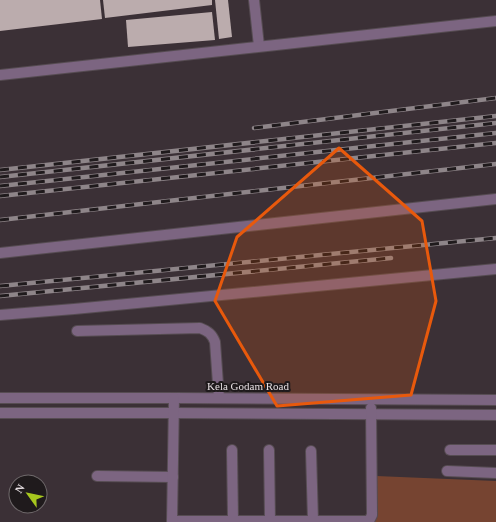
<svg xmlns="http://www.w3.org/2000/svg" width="496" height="522" font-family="'Times New Roman',serif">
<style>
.green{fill:#764431}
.building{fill:#bbacad}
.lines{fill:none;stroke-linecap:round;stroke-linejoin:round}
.minor-casing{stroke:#564c52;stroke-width:12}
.minor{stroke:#7c6581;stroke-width:10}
.rail-casing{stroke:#8e8589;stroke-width:4.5}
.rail{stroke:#1f1a1c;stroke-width:3;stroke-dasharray:9;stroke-linecap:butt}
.marked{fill:#e8590c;fill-opacity:0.2;stroke:#e8590c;stroke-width:3;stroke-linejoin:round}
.labels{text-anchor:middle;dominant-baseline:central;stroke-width:4;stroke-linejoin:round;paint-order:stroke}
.street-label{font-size:11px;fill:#e6dfe2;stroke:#1f1a1c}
</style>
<rect width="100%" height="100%" fill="#3b3036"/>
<path class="green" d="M376 476 496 481V522H375Z"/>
<g class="building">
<path d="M0 0H100L102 19 0 31Z"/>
<path d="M103 0H212V5L105 18Z"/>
<path d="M215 0H228L232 37 219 39Z"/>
<path d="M212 12 215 40 128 47 126 20Z"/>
</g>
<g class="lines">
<g class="minor-casing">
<g id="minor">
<path d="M254 0 259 46"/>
<path d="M0 75 496 21"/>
<path d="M0 253 496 199"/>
<path d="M0 315 74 309 496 269"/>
<path d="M77 331 200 328C208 331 212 334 215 342L219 398"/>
<path d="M0 398H174L496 400"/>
<path d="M0 413H174L496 415"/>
<path d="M232 450 233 521"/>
<path d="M269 450 270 521"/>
<path d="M450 450H496"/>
<path d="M311 451 313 521"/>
<path d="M447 471 496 473"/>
<path d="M97 476 173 477"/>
<path d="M172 521H366L370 519 372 515 371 408"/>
<path d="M172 522 174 398"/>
</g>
</g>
<use href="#minor" class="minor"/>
<g class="rail-casing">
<g id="rail">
<path d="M254 128 496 98"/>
<path d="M0 170 496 116"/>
<path d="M0 177 496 123"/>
<path d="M0 186 496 133"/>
<path d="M0 196 496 143"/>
<path d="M0 220 496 164"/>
<path d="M0 286 496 238"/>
<path d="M0 296 391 258"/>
</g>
</g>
<use href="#rail" class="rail"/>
</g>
<path class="marked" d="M339 148 422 221 436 301 411 395 277 406 215 301 237 237Z"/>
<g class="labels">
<g class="street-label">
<text x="248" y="386">Kela Godam Road</text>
</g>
</g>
<g transform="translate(28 494) rotate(303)"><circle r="19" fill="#1f1a1c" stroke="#6f696b"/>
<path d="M0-3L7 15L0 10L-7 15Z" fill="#a7c71e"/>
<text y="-6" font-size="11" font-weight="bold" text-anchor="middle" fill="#e6dfe2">N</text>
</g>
</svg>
